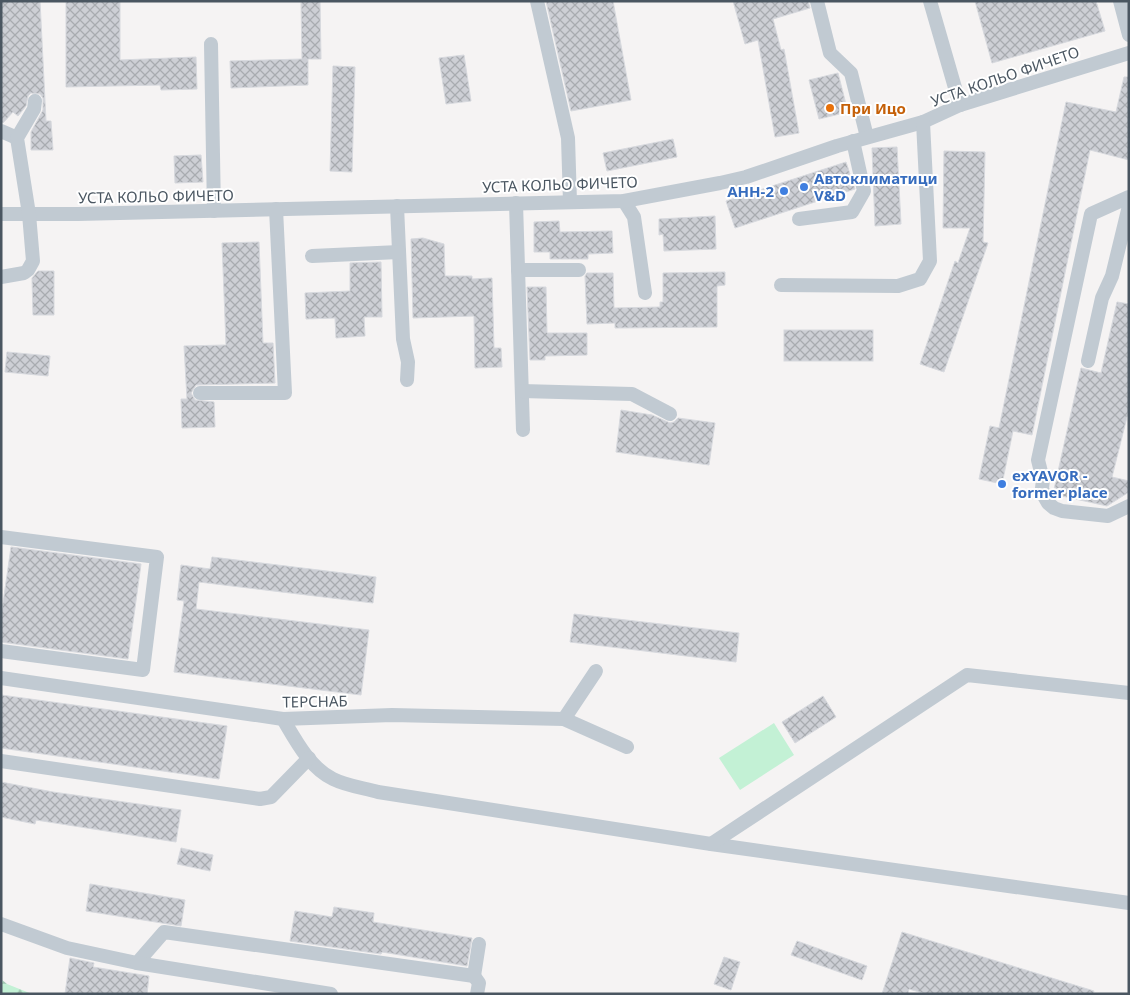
<svg xmlns="http://www.w3.org/2000/svg" width="1130" height="995" font-family="'Noto Sans',sans-serif">
<style>
.green{fill:#c3f1d5}
.forest{fill:url(#forest-firs)}
.building{fill:url(#building-cross-hatch);stroke:#d7d9de}
.lines{fill:none;stroke-linecap:round;stroke-linejoin:round}
.minor{stroke:#c1cad2;stroke-width:14}
.food-dot{fill:#e8710a;stroke:#fff;stroke-width:2}
.shop-dot{fill:#3f7fe0;stroke:#fff;stroke-width:2}
.labels{text-anchor:middle;dominant-baseline:central;stroke-width:4;stroke-linejoin:round;paint-order:stroke}
.street-label{font-size:15px;fill:#4a5661;stroke:#fff}
.food-label{font-size:15px;font-weight:bold;fill:#c56008;stroke:#fff;text-anchor:start}
.shop-label{font-size:15px;font-weight:bold;fill:#366cbe;stroke:#fff;text-anchor:start}
</style>
<defs>
<pattern id="forest-firs" width="22" height="20" patternUnits="userSpaceOnUse" patternTransform="scale(1.25)"><rect width="22" height="20" fill="#c3f1d5"/><path d="M5 1l3.5 6h-7zM16 11l3.5 6h-7z" fill="#a0c6b0"/></pattern>
<pattern id="building-cross-hatch" width="8" height="8" patternUnits="userSpaceOnUse" patternTransform="scale(1.25)"><rect width="8" height="8" fill="#cdcfd5"/><path d="M0 0l8 8M0 8l8-8" fill="none" stroke="#a8abb0"/></pattern>
</defs>
<rect width="100%" height="100%" fill="#f5f3f3"/>
<path class="green" d="M774 723 794 755 740 790 719 758Z"/>
<path class="forest" d="M1 979 7 984 32 994H1Z"/>
<g class="building">
<path d="M1 1H40L46 121H51L53 150H31V132L43 110V98L40 94 31 93 28 96 26 106 18 116 13 112 3 123 1 122Z"/>
<path d="M66 1H120V60L196 57 197 89 161 90 160 85 66 87Z"/>
<path d="M301 1H320L321 59H308V85L231 88 230 61 302 59Z"/>
<path d="M546 1H613L631 100 571 111Z"/>
<path d="M733 1H808L810 8 773 19 781 50 784 49 799 133 775 137 758 40 745 44Z"/>
<path d="M975 1H1096L1105 31 992 63Z"/>
<path d="M464 55 471 101 446 104 439 58Z"/>
<path d="M333 66 355 67 352 172 330 171Z"/>
<path d="M838 73 848 112 819 119 809 80Z"/>
<path d="M1124 77H1129V160L1090 150 1032 435 1013 431 1002 484 979 479 990 426 999 428 1066 102 1116 112Z"/>
<path d="M673 139 677 157 607 171 603 153Z"/>
<path d="M897 147 901 224 875 226 872 148Z"/>
<path d="M944 151 985 152 983 242 988 243 944 372 920 364 955 261 958 263 970 228H943Z"/>
<path d="M201 155 203 182 175 183 174 156Z"/>
<path d="M846 162 855 189 735 228 726 201Z"/>
<path d="M715 216 716 249 664 251 663 234 659 235V219Z"/>
<path d="M559 221 560 232 612 231 613 253 588 254V259H550V252H534V222Z"/>
<path d="M423 238 444 244 445 276H472V279L492 278 494 348H501L502 367 475 368 474 316 413 318 411 239Z"/>
<path d="M259 242 263 343H273L275 383 196 385 191 393 195 400 214 402 215 427 182 428 181 399H187L184 346 226 345 222 243Z"/>
<path d="M381 262 382 317H364L365 336 336 338 335 318 306 319 305 293 350 291V263Z"/>
<path d="M38 271H54V315H33L32 278Z"/>
<path d="M725 272V285L717 286V327L615 328V323L587 324 585 276 587 273H613L614 308 660 307V302H663V273Z"/>
<path d="M527 287H546L547 333H587V355L545 356V360H530Z"/>
<path d="M1117 302 1129 304V409L1112 477 1129 481V492L1107 506 1053 494 1081 368 1101 373Z"/>
<rect x="784" y="330" width="89" height="31"/>
<path d="M7 352 50 356 48 376 5 372Z"/>
<path d="M621 410 652 415 670 423 674 422 678 418 715 423 709 465 616 452Z"/>
<path d="M11 547 141 564 128 659 1 642V617Z"/>
<path d="M212 557 376 577 373 603 199 582 196 609 369 630 361 695 174 672 184 601 177 600 181 565 210 569Z"/>
<path d="M574 614 739 633 736 662 570 642Z"/>
<path d="M1 695 227 726 219 779 1 748Z"/>
<path d="M823 696 836 717 795 743 782 722Z"/>
<path d="M1 782 53 792 181 810 176 842 36 820 35 824 1 817Z"/>
<path d="M181 848 213 855 210 871 177 864Z"/>
<path d="M90 884 185 900 181 926 86 911Z"/>
<path d="M334 907 374 913 373 922 472 938 467 966 382 952 381 954 290 941 295 911 332 917Z"/>
<path d="M902 932 1094 991 1093 994H926L909 989 908 994H882Z"/>
<path d="M797 941 867 966 862 980 791 955Z"/>
<path d="M724 957 740 962 731 990 714 984Z"/>
<path d="M70 958 94 963 93 967 149 976 147 994H65Z"/>
</g>
<g class="lines">
<g class="minor">
<path d="M537 1 568 138 570 202"/>
<path d="M817 1 830 53 851 73 867 137"/>
<path d="M930 1 960 105"/>
<path d="M1120 1 1129 35"/>
<path d="M211 44 214 211"/>
<path d="M1 131 17 138"/>
<path d="M1129 197 1091 214 1038 460 1043 480 1042 488 1044 496 1048 503 1054 508 1062 511 1108 516 1129 506"/>
<path d="M624 201 634 217 645 293"/>
<path d="M516 203 523 430"/>
<path d="M397 206 403 339 408 362 407 380"/>
<path d="M1 214H78L624 201 720 183 746 177 837 146 923 122 960 105 1129 53"/>
<path d="M799 219 852 212 864 191 853 141"/>
<path d="M312 256 399 252"/>
<path d="M518 270H579"/>
<path d="M1 277 24 273 28 270 33 261 29 214 17 138 34 109 35 101"/>
<path d="M781 285 898 286 920 279 930 261 923 122"/>
<path d="M1088 361 1102 298 1112 276 1129 206"/>
<path d="M522 391 632 394 670 414"/>
<path d="M200 393H285L276 209"/>
<path d="M1 537 157 557 143 670 1 651"/>
<path d="M1 678 283 719 392 715 564 719 627 747"/>
<path d="M283 719C296 741 310 768 333 779 347 786 364 788 378 792L711 844 1129 903"/>
<path d="M564 719 596 671"/>
<path d="M1 761 260 799 271 797 309 758"/>
<path d="M711 844 967 675 1129 693"/>
<path d="M1 924 67 948 137 963 164 932 474 976 479 944"/>
<path d="M137 963 331 994"/>
<path d="M474 976 479 983 477 994"/>
</g>
</g>
<circle class="food-dot" cx="830" cy="108" r="5"/>
<g class="shop-dot">
<circle cx="804" cy="187" r="5"/>
<circle cx="784" cy="191" r="5"/>
<circle cx="1002" cy="484" r="5"/>
</g>
<g class="labels">
<g class="street-label">
<text transform="translate(1005 76) rotate(-19)">УСТА КОЛЬО ФИЧЕТО</text>
<text transform="translate(560 184) rotate(-2)">УСТА КОЛЬО ФИЧЕТО</text>
<text transform="translate(156 196) rotate(-1)">УСТА КОЛЬО ФИЧЕТО</text>
<text transform="translate(315 701) rotate(-1)">ТЕРСНАБ</text>
</g>
<g class="food-label">
<text x="840" y="108">При Ицо</text>
</g>
<g class="shop-label">
<text x="814" y="178">Автоклиматици<tspan x="814" dy="17">V&amp;D</tspan></text>
<text x="774" y="191" text-anchor="end">АНН-2</text>
<text x="1012" y="475">exYAVOR -<tspan x="1012" dy="17">former place</tspan></text>
</g>
</g>
<rect width="1130" height="995" fill="none" stroke="#4a5661" stroke-width="5"/>
</svg>
